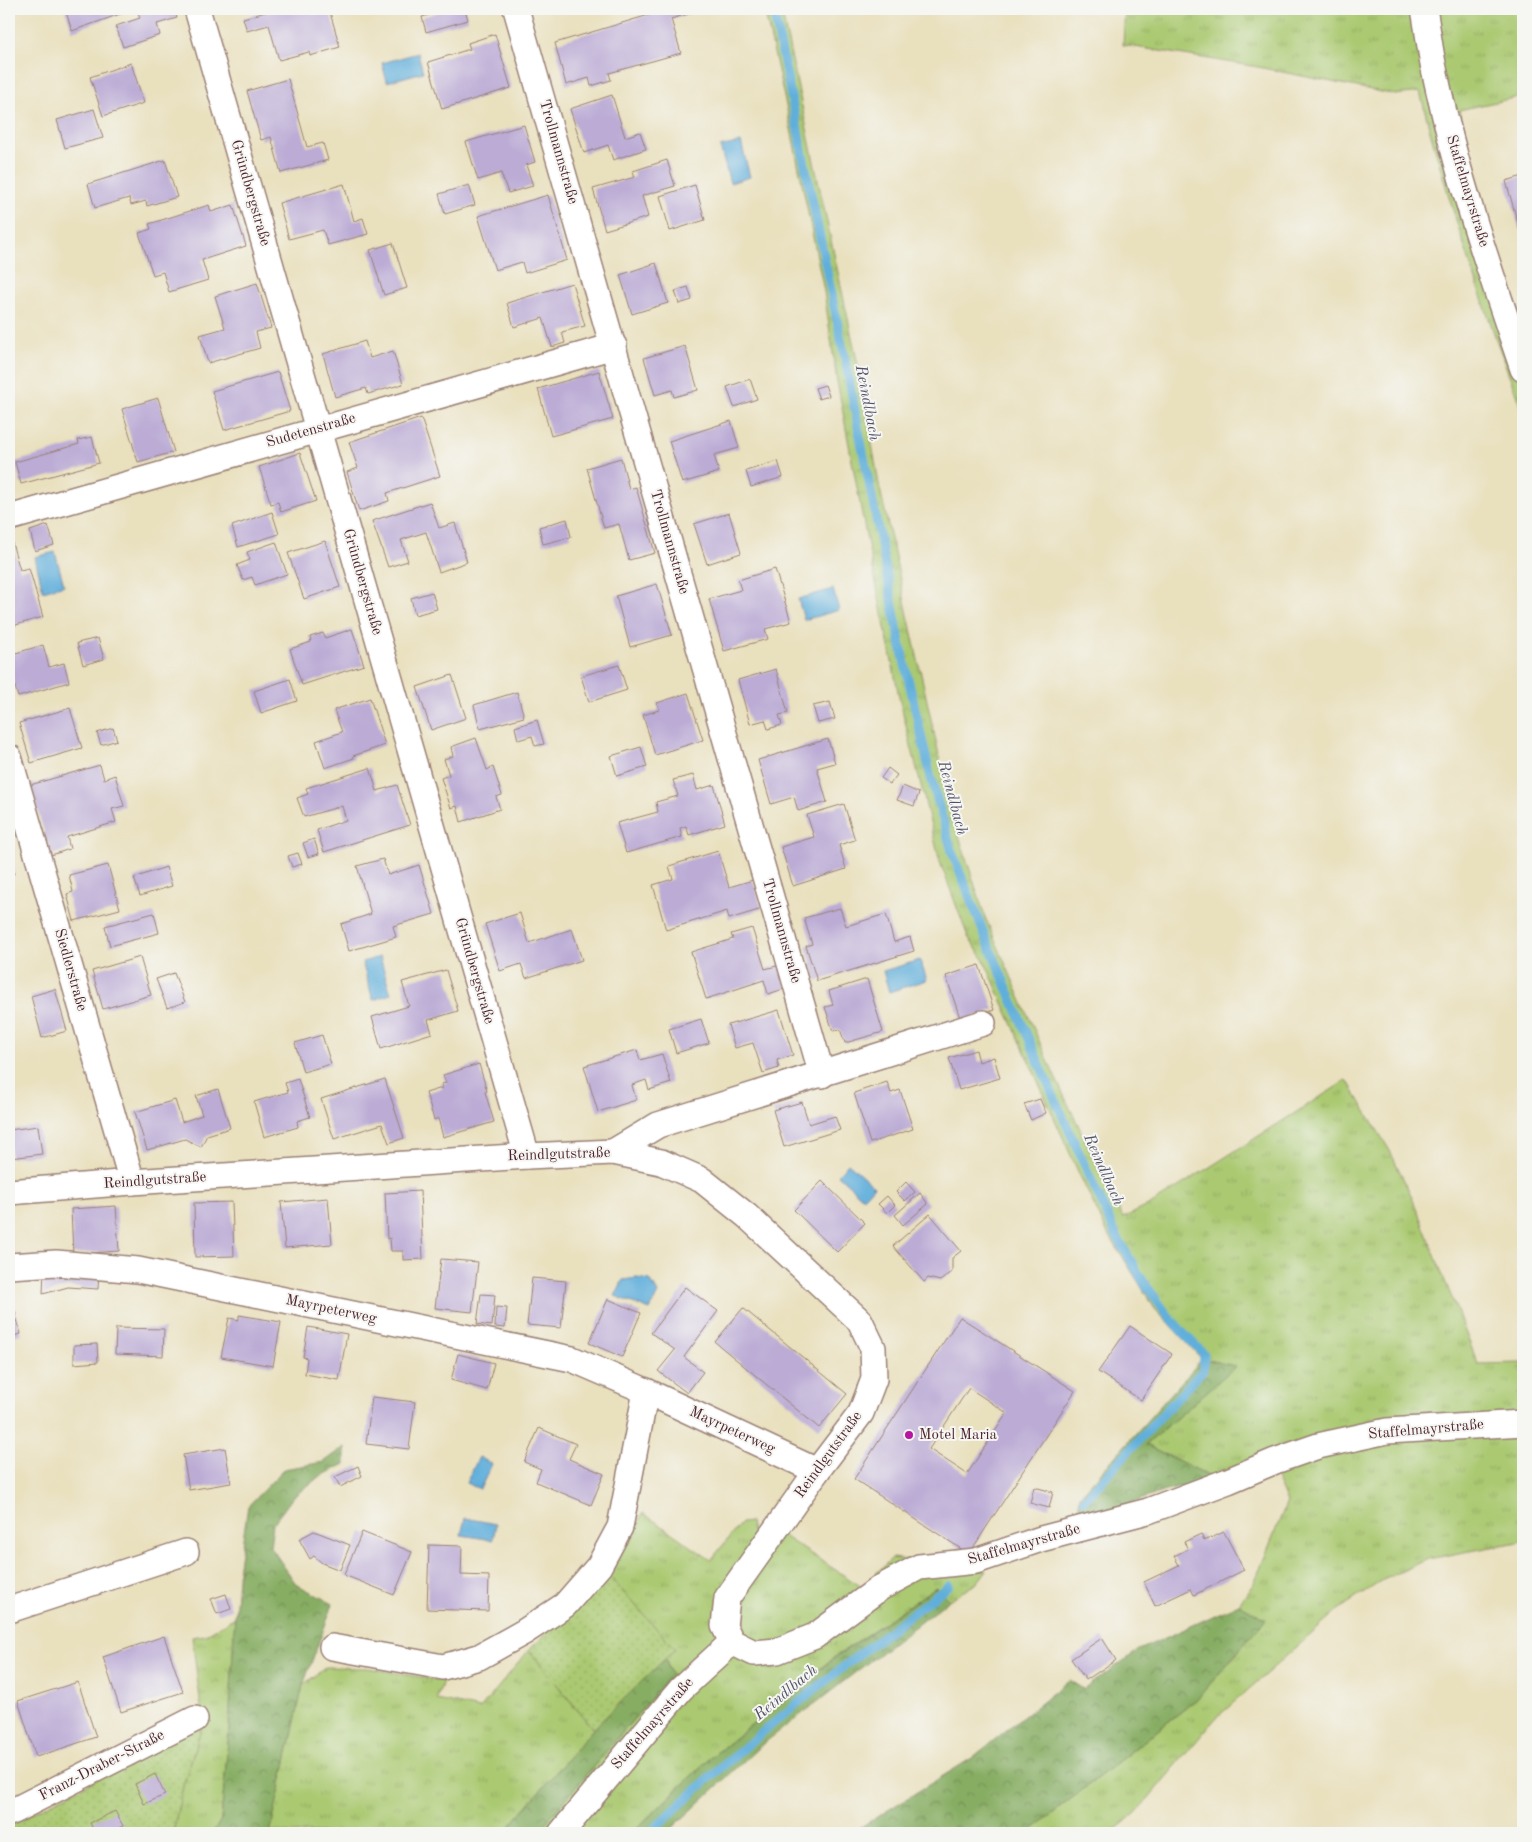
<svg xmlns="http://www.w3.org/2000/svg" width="1532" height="1842" font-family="'Old Standard TT',serif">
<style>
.grass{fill:url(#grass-tufts);stroke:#7a744e}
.forest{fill:url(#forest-crowns);stroke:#686647}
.park{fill:url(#park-dots);stroke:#7a744e}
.water{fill:#61afdb;stroke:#566783}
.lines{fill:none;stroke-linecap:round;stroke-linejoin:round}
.stream{stroke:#61afdb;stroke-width:9}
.building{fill:#bbabd5;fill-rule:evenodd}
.street-casing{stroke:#9a8074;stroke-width:28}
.street{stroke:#fff;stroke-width:25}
.poi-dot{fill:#b5179e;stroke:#f6f6f2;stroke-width:2}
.labels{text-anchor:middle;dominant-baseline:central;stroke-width:4;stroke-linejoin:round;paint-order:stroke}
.street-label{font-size:15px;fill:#4a1f2b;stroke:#f6f6f2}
.poi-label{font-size:15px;fill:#4a1f2b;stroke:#f6f6f2;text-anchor:start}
.water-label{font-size:16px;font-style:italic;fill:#525169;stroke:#f6f6f2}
</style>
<defs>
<pattern id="grass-tufts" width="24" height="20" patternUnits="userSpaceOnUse" patternTransform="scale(1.25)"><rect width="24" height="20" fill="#aac971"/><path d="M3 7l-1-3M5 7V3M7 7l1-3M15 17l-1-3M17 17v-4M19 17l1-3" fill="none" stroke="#94ac62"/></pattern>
<pattern id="forest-crowns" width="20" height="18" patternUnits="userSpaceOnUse" patternTransform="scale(1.25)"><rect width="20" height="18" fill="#87ad63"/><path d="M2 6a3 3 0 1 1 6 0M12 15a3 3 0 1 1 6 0" fill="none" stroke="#708c52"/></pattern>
<pattern id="park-dots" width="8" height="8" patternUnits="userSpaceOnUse" patternTransform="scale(1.25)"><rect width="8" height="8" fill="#aac971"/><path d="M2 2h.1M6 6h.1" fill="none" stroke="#94ac62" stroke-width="1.8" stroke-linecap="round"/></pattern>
</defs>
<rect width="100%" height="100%" fill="#f6f6f2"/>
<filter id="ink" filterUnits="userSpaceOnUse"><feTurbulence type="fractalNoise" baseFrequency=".02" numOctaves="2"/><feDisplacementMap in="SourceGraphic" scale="10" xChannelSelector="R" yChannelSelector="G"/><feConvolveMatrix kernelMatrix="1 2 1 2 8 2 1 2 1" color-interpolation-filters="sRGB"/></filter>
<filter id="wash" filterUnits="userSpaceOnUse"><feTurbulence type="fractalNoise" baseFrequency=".0096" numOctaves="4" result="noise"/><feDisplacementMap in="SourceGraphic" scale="20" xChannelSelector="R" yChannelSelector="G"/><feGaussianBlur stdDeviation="1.12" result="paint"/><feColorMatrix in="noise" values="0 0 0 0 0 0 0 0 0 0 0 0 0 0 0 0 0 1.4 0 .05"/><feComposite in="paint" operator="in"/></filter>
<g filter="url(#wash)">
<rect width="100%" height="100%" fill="#e9e0be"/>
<g class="grass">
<path d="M764 9H781L858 365 879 484 952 814 985 917 1055 1077 1123 1218 1150 1205 1347 1080 1390 1151 1411 1195 1478 1364 1523 1363V1417L1438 1420 1216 1479 1146 1445 1235 1366 1202 1359 1155 1309 1106 1230 1080 1176 983 958 968 937 940 862 900 701 864 525 837 381 824 291 788 114Z"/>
<path d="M1125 9H1523V96L1459 110 1482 207 1523 323V413C1484 308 1447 201 1420 92L1396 95 1258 67 1123 45Z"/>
<path d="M1523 1430V1541L1428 1559 1383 1580 1341 1608 1215 1719 1136 1813 1111 1833H1028L1197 1699 1266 1619 1239 1604 1254 1583 1287 1502 1272 1469 1351 1443Z"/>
<path d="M643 1513 711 1560 741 1523 750 1522 752 1532 780 1534 862 1587 892 1558 987 1570 977 1583 949 1600 936 1587 833 1658 709 1759 632 1833H537L671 1675 665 1658 674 1649 608 1575Z"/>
<path d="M235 1617 229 1730 221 1820 213 1833H173L183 1786 203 1723 192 1637 205 1635Z"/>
<path d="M529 1650 593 1729 504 1833H270L303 1685 326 1667 368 1668 443 1681 437 1700 480 1709Z"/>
</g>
<g class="forest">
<path d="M1202 1359 1236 1366 1146 1445 1216 1479 1165 1491 1092 1517 1078 1513 1080 1496Z"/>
<path d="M345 1447V1464L319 1477 293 1497 273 1524 270 1546 296 1584 333 1604 303 1685 270 1833H213L221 1820 229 1730 234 1630 239 1565 248 1506 284 1469 324 1462Z"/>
<path d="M936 1587 949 1600 759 1747 667 1833H632L709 1759 833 1659Z"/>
<path d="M1239 1604 1266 1619 1197 1699 1028 1833H851L972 1758 1069 1680 1083 1689 1139 1650Z"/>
<path d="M665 1658 671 1675 537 1833H504L593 1729Z"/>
</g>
<g class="park">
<path d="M608 1575 675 1649 593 1729 529 1650Z"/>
<path d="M203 1723 183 1786 173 1833H9V1825Z"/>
</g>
<g class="water">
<path d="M418 53 423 72 387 82 382 63Z"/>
<path d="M741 142 750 177 730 183 720 147Z"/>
<path d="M55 552 64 585 43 591 35 557Z"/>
<path d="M833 589 839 610 804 620 798 599Z"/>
<path d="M380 957 391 994 373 1000 362 962Z"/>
<path d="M920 960 927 980 889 992 883 971Z"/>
<path d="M848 1163 874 1186 863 1198 838 1175Z"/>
<path d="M637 1278 650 1280 658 1293 650 1310 615 1296 623 1280Z"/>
<path d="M479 1457 492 1464 480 1489 466 1483Z"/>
<path d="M465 1518 496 1524 493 1540 461 1535Z"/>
</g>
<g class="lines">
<g class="stream">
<path d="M773 9 844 354 901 647 931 778 952 852 985 936 1042 1070 1116 1235 1143 1281 1166 1313 1185 1335 1204 1354 1203 1370 1084 1500"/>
<path d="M650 1833C743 1743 846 1664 949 1585"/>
</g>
</g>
<g id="blocks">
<g class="building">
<path d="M65 9H122L123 13 72 31Z"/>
<path d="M137 9H174L177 18 157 24 160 35 123 47 116 26 140 18Z"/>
<path d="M277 9H329L340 47 310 56 309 52 279 60 269 25 247 31 243 18Z"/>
<path d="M442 9H465L468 20 426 32 422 17 442 11Z"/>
<path d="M669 9H704L671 19 681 53 609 73 611 80 591 86 589 78 566 85 555 43Z"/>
<path d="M495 34 511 88 442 109 428 62 470 49 468 43Z"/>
<path d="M131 63 144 103 103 116 90 77Z"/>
<path d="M288 79 307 147 323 143 328 160 281 173 271 137 261 140 247 91Z"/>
<path d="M612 95 625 137 640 132 646 149 613 160 608 145 584 153 570 109Z"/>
<path d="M94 109 103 138 65 148 57 120Z"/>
<path d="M524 125 535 162 526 165 533 186 508 193 501 173 478 180 466 142Z"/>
<path d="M165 160 177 197 147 206 146 201 131 205 129 198 95 208 88 184Z"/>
<path d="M667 160 675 186 642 196 648 217 605 230 593 189 635 177 633 171Z"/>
<path d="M1523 176V230L1520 231 1506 181Z"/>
<path d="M344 184 354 221 363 218 368 234 328 245 323 230 289 239 279 203Z"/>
<path d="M469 185 475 205 445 214 439 194Z"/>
<path d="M695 185 705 220 670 231 660 196Z"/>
<path d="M548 195 567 260 525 273 522 262 495 270 478 216Z"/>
<path d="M209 205 211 212 233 205 246 246 202 260 208 280 169 292 163 272 153 275 139 233 151 229 149 224Z"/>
<path d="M393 243 407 288 384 295 370 250Z"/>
<path d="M656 263 668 303 632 314 620 275Z"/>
<path d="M257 283 271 328 256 332 260 348 208 363 200 335 225 328 215 296Z"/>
<path d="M572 283 585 326 562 332 565 343 552 347 543 318 514 327 507 303Z"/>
<path d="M688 287 692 300 679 304 675 291Z"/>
<path d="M365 341 370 358 393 351 403 384 368 394 366 388 335 397 323 354Z"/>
<path d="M685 346 698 390 674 397 672 390 655 395 644 358Z"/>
<path d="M599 371 613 419 551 436 538 389Z"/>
<path d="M278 372 290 411 224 430 212 391Z"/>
<path d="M750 379 757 399 734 407 727 387Z"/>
<path d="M825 385 829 396 819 399 815 388Z"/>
<path d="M158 398 174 452 138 462 122 409Z"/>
<path d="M421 418 440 476 387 493 389 501 359 511 347 472 358 468 349 442Z"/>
<path d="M731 421 739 448 714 455 719 472 682 483 669 441Z"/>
<path d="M92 437 99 463 21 484 15 462 79 444 78 440Z"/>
<path d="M300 453 316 501 281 512 278 502 271 504 259 467Z"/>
<path d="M621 458 629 489 636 487 655 553 629 560 619 524 604 528 587 468Z"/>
<path d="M778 461 783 477 751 487 746 471Z"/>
<path d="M430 502 439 528 455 523 467 562 439 572 426 532 401 540 408 561 388 567 372 521Z"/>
<path d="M272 512 279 534 238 547 232 526Z"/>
<path d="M729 513 741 553 707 564 694 524Z"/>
<path d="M567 519 571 537 543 544 539 527Z"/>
<path d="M48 525 54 545 35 551 30 531Z"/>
<path d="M325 541 340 587 304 599 288 553Z"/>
<path d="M276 542 287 574 255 585 252 577 243 580 237 565 250 560 247 552Z"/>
<path d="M9 543H12L20 570 29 568 43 617 9 627Z"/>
<path d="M775 569 791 622 765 629 768 639 724 651 709 599 741 590 738 580Z"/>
<path d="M657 584 672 635 630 647 616 596Z"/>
<path d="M432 592 437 609 415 615 411 598Z"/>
<path d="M352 629 364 665 302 685 290 649 311 642 310 637 323 633 325 638Z"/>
<path d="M98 638 104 659 83 665 77 643Z"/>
<path d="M43 645 49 667 64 663 69 682 18 697 9 666V655Z"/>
<path d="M619 665 627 690 589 702 581 676Z"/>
<path d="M776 669 788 713 779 715 782 725 768 729 765 720 750 724 738 680Z"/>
<path d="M452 675 466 718 431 730 417 687Z"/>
<path d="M290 679 297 701 261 713 254 691Z"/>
<path d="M517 692 524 717 480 729 474 705Z"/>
<path d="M688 693 703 740 655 755 643 715 659 710 657 703Z"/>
<path d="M370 698 385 745 353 756 354 758 325 768 316 741 342 732 334 710Z"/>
<path d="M830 702 835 719 818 723 813 706Z"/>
<path d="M70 708 82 748 31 763 19 723Z"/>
<path d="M537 720 544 744 535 746 532 736 518 740 515 727Z"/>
<path d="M113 728 117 740 101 745 97 733Z"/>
<path d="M476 738 487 770 493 767 502 795 496 797 500 809 461 822 457 806 451 808 441 778 449 775 444 759 453 756 451 747Z"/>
<path d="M828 739 835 763 817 768 827 802 798 811 794 797 771 804 758 760Z"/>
<path d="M641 747 647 767 617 776 611 756Z"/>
<path d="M100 765 104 779 115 775 124 806 112 809 116 822 67 837 70 849 51 855 30 785Z"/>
<path d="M370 768 377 791 397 785 410 825 324 852 317 830 346 820 342 806 304 817 297 798 308 794 306 788Z"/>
<path d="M888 768 897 775 890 784 881 778Z"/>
<path d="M693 775 697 790 714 785 725 824 689 835 686 826 680 828 682 837 626 853 617 823 658 812 656 802 678 796 673 780Z"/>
<path d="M903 786 919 793 914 806 897 800Z"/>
<path d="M844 804 855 840 839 845 846 869 793 886 781 847 814 837 807 815Z"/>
<path d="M314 839 319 854 308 857 303 843Z"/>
<path d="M718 851 729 887 753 880 762 909 729 919 727 911 666 930 653 885 673 879 669 866Z"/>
<path d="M298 853 302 864 292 867 288 856Z"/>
<path d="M9 858 14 874 9 875Z"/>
<path d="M383 859 388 875 419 865 434 914 393 926 396 937 349 951 341 924 371 914 357 866Z"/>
<path d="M108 865 120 909 74 921 67 894 73 892 69 875Z"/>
<path d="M166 867 172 886 140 896 134 878Z"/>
<path d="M840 908 846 926 886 914 894 942 910 937 914 951 817 981 806 946 812 944 804 918Z"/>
<path d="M154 913 159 933 110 946 105 926Z"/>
<path d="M520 913 529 943 572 929 582 960 526 978 521 964 500 971 485 924Z"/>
<path d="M752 928 765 969 780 965 787 988 768 994 764 980 706 999 691 952 733 939 731 934Z"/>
<path d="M140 957 151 995 103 1009 92 971Z"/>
<path d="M979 965 994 1010 961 1021 946 976Z"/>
<path d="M446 970 458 1011 428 1020 432 1033 381 1049 372 1017 409 1006 402 982Z"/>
<path d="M174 973 185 1002 167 1008 156 979Z"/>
<path d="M867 979 883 1032 845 1043 840 1029 833 1031 825 1007 833 1005 829 991Z"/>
<path d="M55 989 67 1031 42 1038 31 996Z"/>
<path d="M779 1010 793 1055 777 1060 779 1068 763 1073 753 1043 735 1048 728 1025Z"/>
<path d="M701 1019 709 1043 676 1053 669 1029Z"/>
<path d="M322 1035 331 1064 303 1072 295 1043Z"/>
<path d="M637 1050 640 1060 662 1054 671 1083 649 1090 646 1080 632 1085 636 1100 598 1112 584 1066Z"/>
<path d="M976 1050 979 1062 994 1057 1000 1078 959 1090 949 1058Z"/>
<path d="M479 1064 487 1091 485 1092 494 1122 443 1137 438 1118 434 1120 426 1093 442 1088 441 1084 446 1083 443 1075Z"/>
<path d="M298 1079 310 1117 297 1121 298 1127 264 1137 254 1102 288 1092 285 1083Z"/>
<path d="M385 1079 404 1138 389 1143 382 1124 334 1139 321 1099Z"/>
<path d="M887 1082 891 1093 900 1090 913 1129 870 1143 854 1093Z"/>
<path d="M218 1089 230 1128 207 1135 201 1147 185 1139 147 1150 135 1112 175 1100 182 1122 202 1115 196 1096Z"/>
<path d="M1040 1099 1046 1113 1031 1120 1024 1104Z"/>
<path d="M802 1102 809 1124 835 1116 840 1130 784 1147 773 1110Z"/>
<path d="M38 1126 42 1154 11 1158 9 1130Z"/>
<path d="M822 1181 865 1223 837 1252 794 1210Z"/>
<path d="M906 1182 915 1192 905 1201 896 1192Z"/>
<path d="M420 1191 423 1259 403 1260V1251H391L390 1238 387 1239 385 1193Z"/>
<path d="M920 1193 928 1204 903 1225 895 1215Z"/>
<path d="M887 1196 895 1205 887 1213 878 1204Z"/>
<path d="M328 1198 332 1244 285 1248 281 1202Z"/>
<path d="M232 1202 234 1256 195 1257 194 1203Z"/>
<path d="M116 1206 119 1251 73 1254 71 1209Z"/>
<path d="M930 1214 961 1251 952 1258V1272L940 1281 928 1278 924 1282 893 1246Z"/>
<path d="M441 1259 478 1262 472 1312 435 1308Z"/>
<path d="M44 1269 99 1272 98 1289 68 1287 43 1294Z"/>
<path d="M532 1278 566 1281 561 1328 527 1325Z"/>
<path d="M685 1287 718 1311 684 1357 703 1372 687 1393 658 1371 675 1350 651 1333Z"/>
<path d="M481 1294 495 1295 492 1326 477 1324Z"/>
<path d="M608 1299 641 1313 622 1357 589 1343Z"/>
<path d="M12 1301 21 1334 9 1337V1302Z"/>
<path d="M496 1307 507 1308 505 1328 495 1327Z"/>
<path d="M743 1308 847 1394 819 1428 715 1342Z"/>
<path d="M239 1315 281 1322 273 1366 221 1357 229 1318 239 1320Z"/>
<path d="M960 1317 1075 1391 969 1554 854 1479ZM969 1388 1007 1413 967 1474 929 1449Z"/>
<path d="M1130 1326 1172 1354 1141 1400 1098 1372Z"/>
<path d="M308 1327 347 1334 339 1380 305 1374 307 1358 303 1357Z"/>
<path d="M116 1328 164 1329 163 1356 115 1354Z"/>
<path d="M97 1344 98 1362 74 1364V1345Z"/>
<path d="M458 1354 494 1363 487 1390 451 1380Z"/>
<path d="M372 1397 415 1402 409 1449 366 1444Z"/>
<path d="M539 1428 576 1444 569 1459 604 1474 591 1505 536 1482 541 1469 524 1462Z"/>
<path d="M225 1448 231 1483 189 1490 183 1455Z"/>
<path d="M358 1466 362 1476 340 1487 335 1477Z"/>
<path d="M1034 1487 1053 1492 1049 1508 1030 1503Z"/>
<path d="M314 1531 350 1545 340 1570 322 1563 314 1556 310 1559 299 1539Z"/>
<path d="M362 1532 412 1552 394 1595 344 1575Z"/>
<path d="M1224 1532 1244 1570 1194 1595 1191 1589 1155 1606 1144 1582 1179 1565 1174 1556 1188 1549 1184 1542 1201 1534 1204 1541Z"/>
<path d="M429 1545 462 1546 461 1575 489 1576 488 1611 427 1609Z"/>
<path d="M226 1594 231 1609 217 1614 211 1599Z"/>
<path d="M164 1636 183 1692 121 1712 103 1657Z"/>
<path d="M1102 1638 1116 1660 1086 1680 1071 1659Z"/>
<path d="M78 1682 96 1737 36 1757 18 1701Z"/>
<path d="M155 1774 165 1795 144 1804 135 1784Z"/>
<path d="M115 1811 123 1826 108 1833H95L90 1823Z"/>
</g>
</g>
</g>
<g filter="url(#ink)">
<use href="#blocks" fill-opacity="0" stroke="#9a8074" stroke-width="1"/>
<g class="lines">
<g class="street-casing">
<g id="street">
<path d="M197 9 527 1156"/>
<path d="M516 9 822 1075"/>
<path d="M1424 9C1428 30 1430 52 1435 73 1456 173 1490 272 1523 369"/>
<path d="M9 518 614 346"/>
<path d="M9 757 132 1182"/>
<path d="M613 1152 658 1125 983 1023"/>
<path d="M9 1192 132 1182 527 1156 613 1152 661 1162 702 1180 747 1216 860 1321 873 1348 874 1379 861 1413 817 1471 727 1598 724 1626 732 1642"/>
<path d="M9 1266 56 1263 138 1270 572 1359 646 1391 817 1471"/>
<path d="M9 1610 186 1552"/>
<path d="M732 1642 754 1653 777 1651 815 1636 880 1588 919 1567 976 1561 1041 1539 1148 1511 1228 1481 1275 1461 1318 1446 1387 1431 1523 1423"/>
<path d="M332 1647 443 1667 479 1657 524 1632 565 1605 599 1566 620 1527 646 1391"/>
<path d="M9 1813 195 1719"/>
<path d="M561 1833 681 1689 732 1642"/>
</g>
</g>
<use href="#street" class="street"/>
</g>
</g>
<circle class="poi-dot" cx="909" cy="1435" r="5"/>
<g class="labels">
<g class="street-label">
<text transform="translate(558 152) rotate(74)">Trollmannstraße</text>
<text transform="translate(1467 191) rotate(73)">Staffelmayrstraße</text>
<text transform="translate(250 193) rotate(74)">Gründbergstraße</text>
<text transform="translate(311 431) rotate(-16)">Sudetenstraße</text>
<text transform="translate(669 542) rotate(74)">Trollmannstraße</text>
<text transform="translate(362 582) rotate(74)">Gründbergstraße</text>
<text transform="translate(781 931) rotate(74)">Trollmannstraße</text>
<text transform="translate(70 970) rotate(74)">Siedlerstraße</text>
<text transform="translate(474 971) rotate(74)">Gründbergstraße</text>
<text transform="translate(559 1155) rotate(-2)">Reindlgutstraße</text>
<text transform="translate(155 1181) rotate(-4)">Reindlgutstraße</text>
<text transform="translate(331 1310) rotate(12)">Mayrpeterweg</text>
<text transform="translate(1426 1430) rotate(-5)">Staffelmayrstraße</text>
<text transform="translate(732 1431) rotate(25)">Mayrpeterweg</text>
<text transform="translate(829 1455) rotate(-54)">Reindlgutstraße</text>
<text transform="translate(1024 1545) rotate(-16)">Staffelmayrstraße</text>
<text transform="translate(653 1724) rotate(-49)">Staffelmayrstraße</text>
<text transform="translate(102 1766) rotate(-27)">Franz-Draber-Straße</text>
</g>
<g class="poi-label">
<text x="919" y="1435">Motel Maria</text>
</g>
<g class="water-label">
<text transform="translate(867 403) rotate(79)">Reindlbach</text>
<text transform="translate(952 798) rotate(75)">Reindlbach</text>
<text transform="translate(1103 1170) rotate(66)">Reindlbach</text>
<text transform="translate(786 1693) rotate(-40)">Reindlbach</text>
</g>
</g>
<rect width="1532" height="1842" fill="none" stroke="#f6f6f2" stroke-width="30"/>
</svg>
